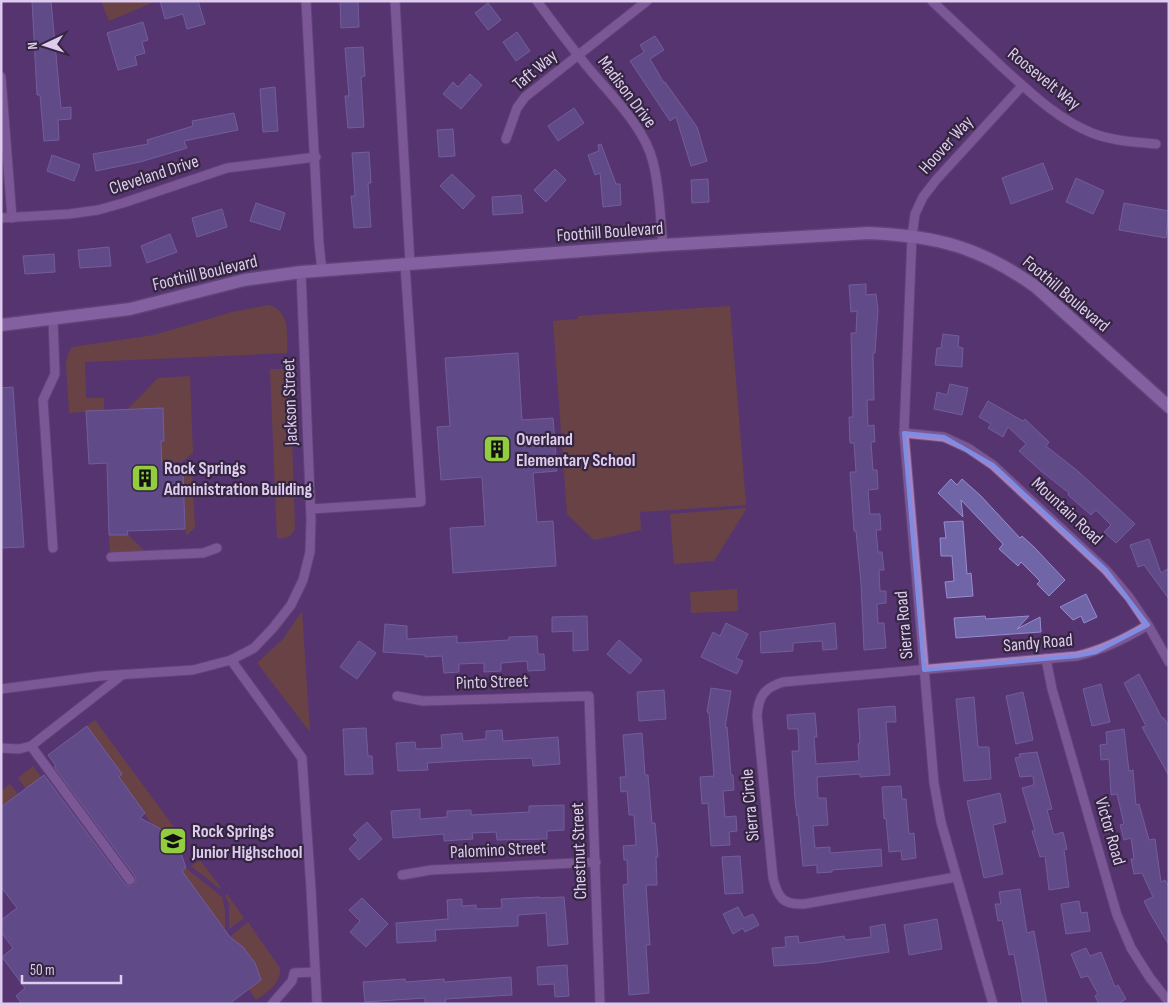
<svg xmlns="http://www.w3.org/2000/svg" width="1170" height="1005" font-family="'Sofia Sans Condensed',sans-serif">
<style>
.green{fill:#815313}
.building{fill:#6f65a7;stroke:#958cd1}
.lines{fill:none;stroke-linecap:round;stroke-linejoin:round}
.minor-casing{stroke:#6f5284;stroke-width:11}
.major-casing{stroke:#6f5284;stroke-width:15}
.minor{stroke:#a883c4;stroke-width:9}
.major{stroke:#bb94d9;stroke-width:12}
.marked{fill:none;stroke:#7e8ce3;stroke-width:4;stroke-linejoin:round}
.labels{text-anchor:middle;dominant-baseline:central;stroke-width:4.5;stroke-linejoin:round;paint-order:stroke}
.street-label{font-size:18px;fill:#decbee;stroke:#342540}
.poi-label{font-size:18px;font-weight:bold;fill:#decbee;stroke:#342540;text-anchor:start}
</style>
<rect width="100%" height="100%" fill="#56346f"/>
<g class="green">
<path d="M101 1H156L109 21Z"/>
<path d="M269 305C291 312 287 335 287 353L85 362 86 398H104V410L69 413 66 363 67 356 72 347 154 335 232 312Z"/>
<path d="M730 306 746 505 640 512 641 530 594 540 567 514 553 321 578 319V316Z"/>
<path d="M270 369H288L290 377 295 528C291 538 287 538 277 538Z"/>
<path d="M190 376 193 453 182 462 162 463 161 441H164V429H160V423H164L163 408 128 409 158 378Z"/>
<path d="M192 469 195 527 186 536 183 470Z"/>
<path d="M747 508 714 561 674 564 670 514Z"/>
<path d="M109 535H128L146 552 110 553Z"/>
<path d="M737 589 738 611 691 613 690 592Z"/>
<path d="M302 611 310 732 257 663 283 639Z"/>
<path d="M95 720 185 842 177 848 165 833 151 823 119 777 122 774 87 726Z"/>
<path d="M33 766 41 777 26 789 18 778Z"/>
<path d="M10 784 18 794 1 807V791Z"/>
<path d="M200 860 221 888 220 889 191 866Z"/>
<path d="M186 868 222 897 225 910V930L182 871Z"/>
<path d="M227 894 244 918 229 929V904L225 896Z"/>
<path d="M248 922 280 968C281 984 268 991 256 1000L249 989 261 980C256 962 247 947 230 937Z"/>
</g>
<g class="building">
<path d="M32 1H51L61 108 71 107V119L58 120 59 140 44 141 40 95H37Z"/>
<path d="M160 1H198L205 24 187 29 183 14 165 19Z"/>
<path d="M340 1H358L359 27 341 28Z"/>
<path d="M488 3 501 20 488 30 475 13Z"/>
<path d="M143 22 148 40 142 42 145 53 135 56 137 65 118 70 107 33Z"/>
<path d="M517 32 530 51 516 61 503 42Z"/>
<path d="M655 36 664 50 650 59 664 83 665 82 697 127 707 161 691 166 676 117 670 121 630 61 644 52 640 45Z"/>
<path d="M363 47 365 76 361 77 364 127 348 128 345 96H349L345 48Z"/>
<path d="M470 74 482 85 461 109 443 94 453 82 458 87Z"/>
<path d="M275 87 278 131 263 132 260 89Z"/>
<path d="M574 108 584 123 558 141 548 126Z"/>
<path d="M234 113 238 130 184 141 187 148 140 162 96 171 93 154 148 144 147 140 193 126 192 121Z"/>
<path d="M453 129 455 156 439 157 437 130Z"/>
<path d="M601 144 616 184H620L621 205 603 207 600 173 595 175 588 155 599 151 598 145Z"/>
<path d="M369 152 371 183H368L371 227 354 228 351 196H355L352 153Z"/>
<path d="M52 155 80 165 74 181 47 171Z"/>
<path d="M1043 163 1053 189 1011 204 1002 178Z"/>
<path d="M555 169 566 180 546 202 534 190Z"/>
<path d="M452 174 475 196 463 209 440 186Z"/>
<path d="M1076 178 1104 191 1093 214 1066 202Z"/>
<path d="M708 179 709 202 692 203 691 180Z"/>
<path d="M521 195 523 213 493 215 492 197Z"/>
<path d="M256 203 285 213 280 230 250 221Z"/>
<path d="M1124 203 1169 211 1166 238 1119 230Z"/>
<path d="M222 209 227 227 197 237 192 218Z"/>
<path d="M170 234 177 252 147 263 141 246Z"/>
<path d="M109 247 111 266 80 268 78 250Z"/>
<path d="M54 254 55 272 25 274 23 256Z"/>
<path d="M866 284V295L876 294 878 310 875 353H873L874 400H867L868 426 874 425 875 442H871L873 470H877L878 489 868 490 870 514H880L881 530H876L878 552H882L884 570H879L880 591H886V603L877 604 878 623H884L886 648 864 650 861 583 856 531H854L850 472H856L854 443H850L849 417H853L851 333H856L857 311 851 312 849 285Z"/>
<path d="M943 334 959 336 958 347 963 348 962 367 935 365 937 348H941Z"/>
<path d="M518 353 522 420 553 418 557 471 533 473 537 522 553 521 556 566 453 573 450 528 485 526 482 477 441 480 437 427 450 426 445 358Z"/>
<path d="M950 384 968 388 962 415 934 409 937 392 947 395Z"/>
<path d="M13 387 24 547 1 548V388Z"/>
<path d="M988 401 1023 421 1025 419 1049 442 1046 446 1079 472 1135 524 1116 543 1104 532 1111 525 1096 510 1091 515 1068 495 1069 493 1041 471 1019 451 1026 444 1008 427 1003 437 988 428 991 424 979 417Z"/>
<path d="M163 408 164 441H161L162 470H183L185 529 127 531 128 535H109L107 463 89 464 86 411Z"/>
<path d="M951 479 957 485 962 479 981 496 1020 538 1022 536 1034 547 1065 580 1049 596 1037 584 1040 581 1021 562 1018 566 999 549 1003 544 961 500 963 517 938 493Z"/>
<path d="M963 521 967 574 971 573 973 596 947 598 945 582 954 581 952 556H941L940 538H946L944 522Z"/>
<path d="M1149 539 1161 573 1169 568V599L1144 565 1138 567 1130 545Z"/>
<path d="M1086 594 1097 617 1084 623 1081 616 1073 620 1060 607Z"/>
<path d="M587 616 588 650 573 651V631L552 632V617Z"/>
<path d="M985 616 986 619 1029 616 1017 629 1040 617 1041 632 956 638 954 618Z"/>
<path d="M726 623 748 634 736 658 743 661 737 674 701 657 713 632 720 636Z"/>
<path d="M835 623 837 649 823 650 822 641 793 643V651L761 653 760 632Z"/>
<path d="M385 624 407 626V639L457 636V643L509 640V637L537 636 538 654H544L545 670 528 671 527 661 501 663V671L484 672V663L459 664V672L444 673 442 656 425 657V655L383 652Z"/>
<path d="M619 640 642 660 630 674 607 654Z"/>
<path d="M359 641 376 653 357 679 340 667Z"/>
<path d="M1139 674 1162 718H1164L1169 727V776L1142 727 1146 726 1124 683Z"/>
<path d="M1101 684 1110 722 1092 726 1083 689Z"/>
<path d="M711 688 731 691 725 727H727L731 775H733L734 790 723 791 725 817 736 816 737 831 729 832 730 845 711 846 708 803 702 804 700 777 714 776 709 713 707 712Z"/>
<path d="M664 690 666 719 639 721 637 692Z"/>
<path d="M1023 692 1033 740 1016 744 1006 696Z"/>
<path d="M974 697 978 747H989L991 779 964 781 956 699Z"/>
<path d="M895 706 896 722H886L890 775 860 777V774L817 777 818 798H826L828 825 813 826 815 848 830 847V853L881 849 882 866 832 870V872L817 873V865L803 866 798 815 797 816 795 800 792 751H799L798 729H788L787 715 815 713 817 737H814L816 764 859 761 858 744 860 743 858 709Z"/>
<path d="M87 726 122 774 119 777 145 813 140 818 159 828 172 841 181 853 186 868 182 871 230 937 243 947 255 963 261 980 229 1004H22L16 996 25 988 2 957 13 948 1 932V920L17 908 1 887V807L44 775 125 884 131 886 136 882 135 876 54 767 56 766 48 755Z"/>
<path d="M366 728 368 756H372L373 774 345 775 343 729Z"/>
<path d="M1124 729 1129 771 1133 770 1136 805 1139 804 1149 840 1155 839 1161 882 1165 880 1169 887V945L1151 915 1144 901 1153 897 1142 873 1134 874 1131 859H1134L1131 838 1124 840 1120 825 1124 824 1117 794 1111 795 1109 759 1101 760 1100 745 1107 744 1106 732Z"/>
<path d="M502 730 503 741 558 737 560 764 533 766 532 758 477 760 427 763 428 770 398 771 396 743 415 742 416 749 442 748 441 735 462 733 463 741 486 739V731Z"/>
<path d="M642 733 645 775H648L652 823H655L658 857H656L657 885H646L650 945H646L649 993 629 995 623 885 628 884 627 860H624L623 846 636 845 634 815H629L627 791 621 792 620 777H626L623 735Z"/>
<path d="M1037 752 1052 809 1047 810 1054 835 1063 832 1067 849 1064 850 1069 887 1049 890 1045 856 1040 857 1032 831H1035L1022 788 1034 785 1033 776 1020 777 1015 758 1020 757 1019 754Z"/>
<path d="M901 786 902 799H906L909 834 914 833 916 858 902 860 901 851 889 852 886 818 884 819 882 787Z"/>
<path d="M1000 793 1006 822 993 825 1003 874 984 878 967 801Z"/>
<path d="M564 805V830L547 831V839L497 840 496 832 472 833 473 839 444 841V834L393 838 391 811 420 809V819L447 817V811L471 810V815L529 812V806Z"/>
<path d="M367 822 382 839 359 860 349 849 358 840 353 835Z"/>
<path d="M740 856 743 893 725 894 722 857Z"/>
<path d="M1020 889 1027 933 1034 931 1047 1004H1023L1014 954 1009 955 1002 920 998 921 995 904H1001L999 892Z"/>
<path d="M540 897V898L564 897 568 944 548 946 546 913 518 915V926L435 930 436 941 397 943 396 923 448 919 447 900 462 899V906L476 905V909L502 908 501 899Z"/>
<path d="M362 898 388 924 366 947 350 932 360 921 349 910Z"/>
<path d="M1079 901 1081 913 1087 912 1090 931 1066 934 1061 904Z"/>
<path d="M738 907 744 918 753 914 759 925 745 932 743 928 733 934 723 914Z"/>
<path d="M937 919 942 949 909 955 904 925Z"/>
<path d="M885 924 889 952 817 963 774 966 772 948 786 947 785 937 798 936 799 943 844 936 845 940 871 937 870 927Z"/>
<path d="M1086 948 1090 956 1101 952 1115 987 1118 985 1126 999 1118 1004H1099L1095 996 1098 994 1088 976 1081 978 1071 954Z"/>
<path d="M567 965 569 996 555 997 554 984 538 985 537 967Z"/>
<path d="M511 977 512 995 445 999 446 1004H425V998L365 1002 363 982 405 979 406 982 444 979V982Z"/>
</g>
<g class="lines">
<g class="minor-casing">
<g id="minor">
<path d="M306 1 319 244 322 270"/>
<path d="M395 1 410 263"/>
<path d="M537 1C553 23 569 44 586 65 608 92 645 127 653 162 660 189 660 218 663 245"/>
<path d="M932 1C955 23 979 45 1002 67 1030 92 1057 119 1092 133 1113 141 1134 142 1156 144"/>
<path d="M1 77 12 218"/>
<path d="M506 139 517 108 525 97 647 1"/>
<path d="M1 218 69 214 98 210 123 203 227 168 316 157"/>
<path d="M53 320 55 374 43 400 53 548"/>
<path d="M904 433 944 437 968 448 993 465 1106 570 1129 597 1148 625 1169 662"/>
<path d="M311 509 421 502 405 264"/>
<path d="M111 557 203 553 217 548"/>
<path d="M1046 659 1052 689 1117 915 1131 948 1150 978 1169 1002"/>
<path d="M231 660 302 758 311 889 317 1004"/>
<path d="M1 689 100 676 193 670 231 660 254 648 273 628 291 605 303 580 310 552 311 520 301 272"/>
<path d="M397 696 423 701 589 696 600 1004"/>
<path d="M31 746 130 880"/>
<path d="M1 748 19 749 31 746 122 675"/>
<path d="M402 875 431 870 596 862"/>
<path d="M956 877 804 904C783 905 778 898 773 878L757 715C759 696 764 688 783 682L1077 656C1103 650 1125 639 1148 625"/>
<path d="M272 1004 292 981 294 973 315 972"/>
<path d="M993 1004 941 822 934 783 904 433 912 236 915 214 923 197 936 180 1022 86"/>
</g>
</g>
<g class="major-casing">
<path id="major" d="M1 325 130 309 244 280 301 272 663 245 869 233C937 236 980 247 1036 287L1169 407"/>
</g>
<use href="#minor" class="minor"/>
<use href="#major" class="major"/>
</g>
<path d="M0 0H1170V1005H0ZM904 433 944 437 993 465 1106 570 1148 625 1096 652 1077 656 924 670Z" fill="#56346f" fill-opacity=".55" fill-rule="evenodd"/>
<path class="marked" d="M904 433 944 437 993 465 1106 570 1148 625 1096 652 1077 656 924 670Z"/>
<defs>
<g id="building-square" transform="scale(1.4375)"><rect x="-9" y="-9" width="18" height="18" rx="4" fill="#92cd3f" stroke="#342540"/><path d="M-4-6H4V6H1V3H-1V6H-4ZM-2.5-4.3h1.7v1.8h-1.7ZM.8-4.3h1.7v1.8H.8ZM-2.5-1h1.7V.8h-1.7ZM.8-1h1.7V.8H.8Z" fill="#111"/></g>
<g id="school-square" transform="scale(1.4375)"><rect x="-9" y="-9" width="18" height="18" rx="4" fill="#92cd3f" stroke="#342540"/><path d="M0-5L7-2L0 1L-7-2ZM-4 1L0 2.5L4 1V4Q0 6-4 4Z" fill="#111"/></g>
</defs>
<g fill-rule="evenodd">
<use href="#building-square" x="497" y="449"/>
<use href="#building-square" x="145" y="478"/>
<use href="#school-square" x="173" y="841"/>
</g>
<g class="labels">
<g class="street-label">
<text transform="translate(535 70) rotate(-40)">Taft Way</text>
<text transform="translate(1044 79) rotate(39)">Roosevelt Way</text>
<text transform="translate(627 92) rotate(53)">Madison Drive</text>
<text transform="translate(946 145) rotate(-48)">Hoover Way</text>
<text transform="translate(154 175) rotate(-18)">Cleveland Drive</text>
<text transform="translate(610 232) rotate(-4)">Foothill Boulevard</text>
<text transform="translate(205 273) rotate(-13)">Foothill Boulevard</text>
<text transform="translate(1066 294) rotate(40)">Foothill Boulevard</text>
<text transform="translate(290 402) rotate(-92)">Jackson Street</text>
<text transform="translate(1067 511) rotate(43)">Mountain Road</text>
<text transform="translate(904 625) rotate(-95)">Sierra Road</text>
<text transform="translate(1038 643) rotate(-5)">Sandy Road</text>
<text transform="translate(492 682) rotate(-2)">Pinto Street</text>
<text transform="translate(750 805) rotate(-95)">Sierra Circle</text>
<text transform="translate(1110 831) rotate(74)">Victor Road</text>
<text transform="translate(498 850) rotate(-3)">Palomino Street</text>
<text transform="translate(579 851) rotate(-92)">Chestnut Street</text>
</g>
<g class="poi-label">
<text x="516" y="439">Overland<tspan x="516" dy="21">Elementary School</tspan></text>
<text x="164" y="468">Rock Springs<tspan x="164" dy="21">Administration Building</tspan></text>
<text x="192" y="831">Rock Springs<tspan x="192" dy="21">Junior Highschool</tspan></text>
</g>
</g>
<rect width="1170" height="1005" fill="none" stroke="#decbee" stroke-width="5"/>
<g transform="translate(45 45) rotate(266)" stroke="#342540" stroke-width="4" paint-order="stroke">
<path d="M0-4L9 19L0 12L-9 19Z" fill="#decbee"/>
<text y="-8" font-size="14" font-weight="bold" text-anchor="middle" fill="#decbee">N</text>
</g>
<path d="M22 975v8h99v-8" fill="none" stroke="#decbee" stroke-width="2.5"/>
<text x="30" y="975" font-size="15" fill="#decbee" stroke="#342540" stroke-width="4" paint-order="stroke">50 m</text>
</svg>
